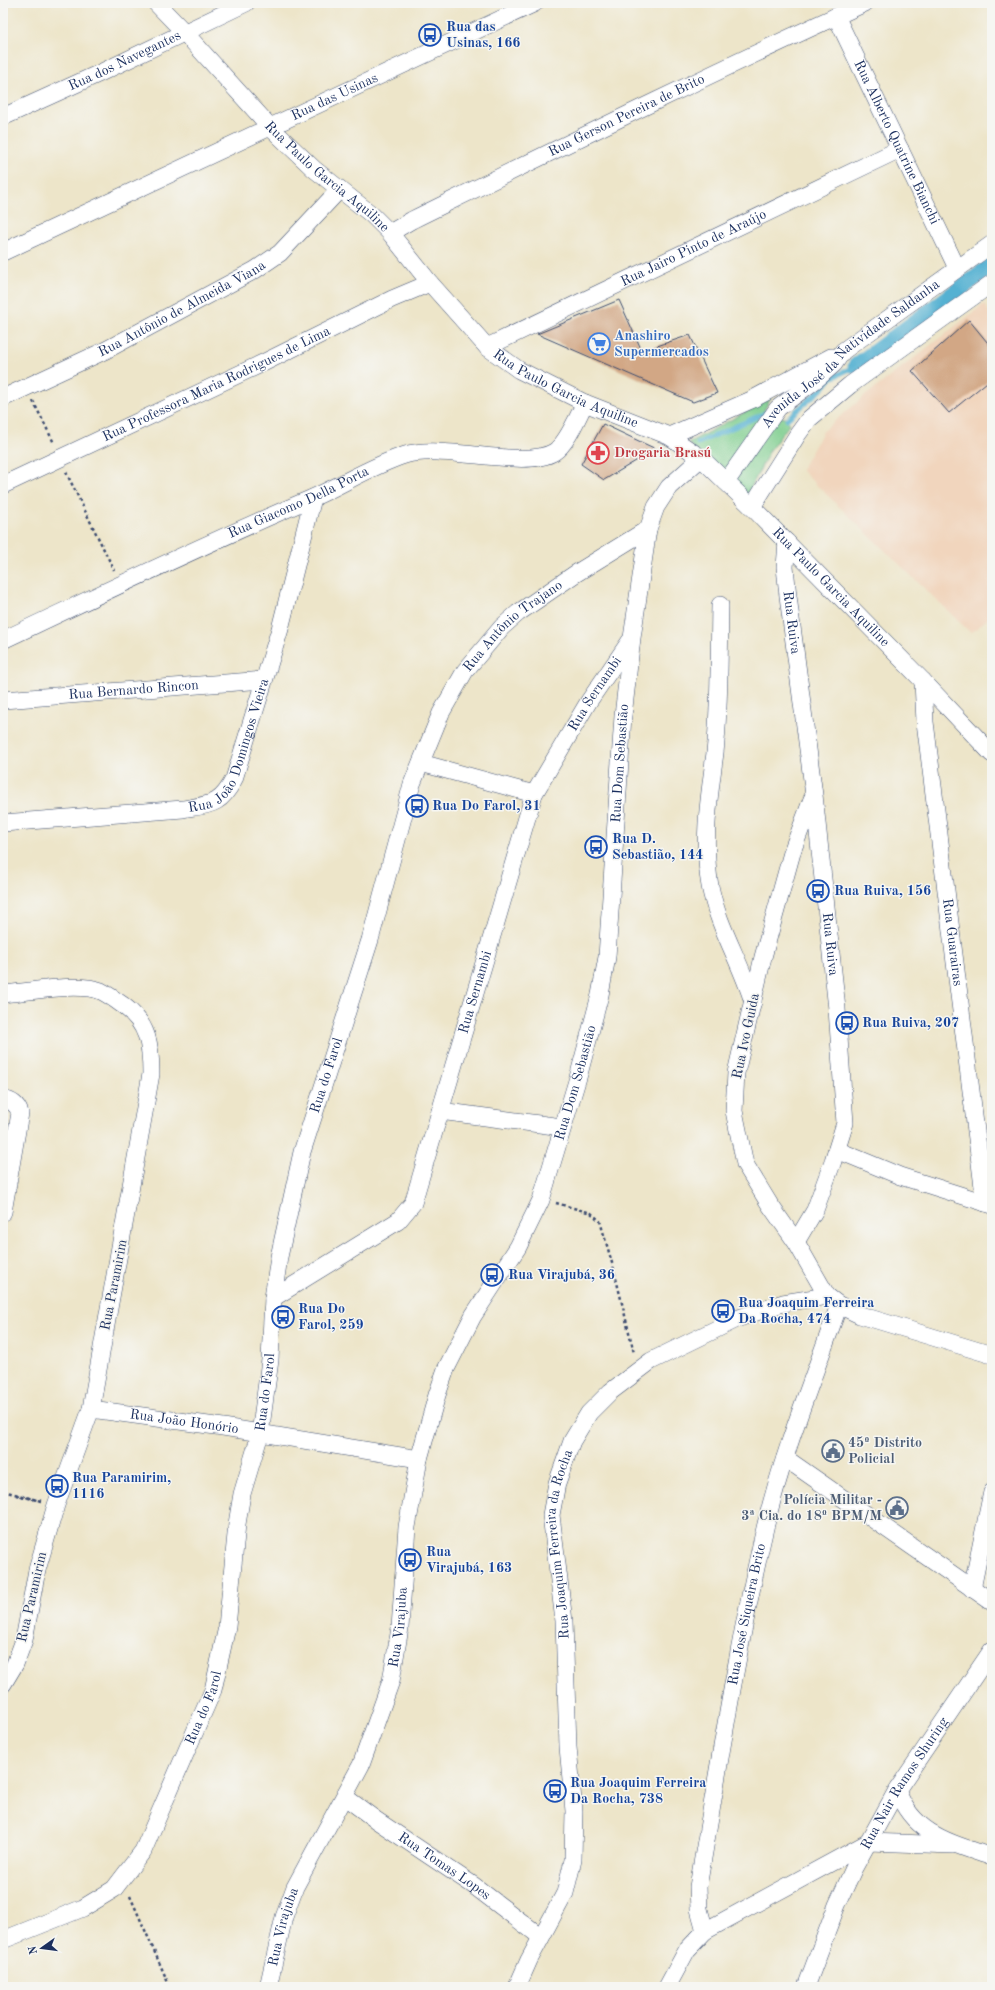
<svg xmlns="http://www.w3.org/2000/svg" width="995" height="1990" font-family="'Old Standard TT',serif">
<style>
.built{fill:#f1d5bd}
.green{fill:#7dcd8d;stroke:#4c7e76}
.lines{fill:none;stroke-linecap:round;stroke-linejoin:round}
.stream{stroke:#54b1d2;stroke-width:5}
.canal{stroke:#54b1d2;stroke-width:17}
.building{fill:#d2a785}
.minor-casing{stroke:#3a4a6e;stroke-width:18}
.path{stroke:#3a4a6e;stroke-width:2.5;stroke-dasharray:3 3;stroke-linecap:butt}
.minor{stroke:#fff;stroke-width:17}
.labels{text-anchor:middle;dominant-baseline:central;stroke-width:3;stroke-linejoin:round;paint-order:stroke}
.transit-label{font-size:14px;font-weight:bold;fill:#164399;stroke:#f6f6f2;text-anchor:start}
.street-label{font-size:14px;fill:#1b2f5e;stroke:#f6f6f2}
.shop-label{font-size:14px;font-weight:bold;fill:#366cbe;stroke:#f6f6f2;text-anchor:start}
.health-label{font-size:14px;font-weight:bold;fill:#be3a42;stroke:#f6f6f2;text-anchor:start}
.service-label{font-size:14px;font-weight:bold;fill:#4e5e75;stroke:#f6f6f2;text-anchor:start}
</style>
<rect width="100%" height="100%" fill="#f6f6f2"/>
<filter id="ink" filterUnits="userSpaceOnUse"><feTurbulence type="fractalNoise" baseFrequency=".025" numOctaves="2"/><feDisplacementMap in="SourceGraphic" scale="8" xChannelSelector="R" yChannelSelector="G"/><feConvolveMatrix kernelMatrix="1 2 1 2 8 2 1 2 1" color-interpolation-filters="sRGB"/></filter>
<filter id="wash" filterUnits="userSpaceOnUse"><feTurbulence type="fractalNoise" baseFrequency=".012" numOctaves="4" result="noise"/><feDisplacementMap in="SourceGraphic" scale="16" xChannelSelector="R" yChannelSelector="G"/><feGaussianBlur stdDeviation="0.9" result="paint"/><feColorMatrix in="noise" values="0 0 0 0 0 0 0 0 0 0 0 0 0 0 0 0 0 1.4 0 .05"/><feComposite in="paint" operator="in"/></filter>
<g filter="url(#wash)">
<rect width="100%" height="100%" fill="#ede5c9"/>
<path class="built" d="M984 304 992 317V615L971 633 801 470 824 430 865 396Z"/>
<path class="green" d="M771 398 758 421 774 414 787 419 789 425 770 450 747 495 688 443Z"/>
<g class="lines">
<g class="stream">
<path d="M787 419 824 387 831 378 856 366"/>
<path d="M698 443 770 411"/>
</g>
<path class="canal" d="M856 366 992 265"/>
</g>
<g id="blocks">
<g class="building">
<path d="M619 300 642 351 690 335 717 393 693 402 537 334Z"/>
<path d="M969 320 992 348V378L949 413 912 371Z"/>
<path d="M603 424 643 443 656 449 604 480 581 464Z"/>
</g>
</g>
</g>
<g filter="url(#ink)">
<use href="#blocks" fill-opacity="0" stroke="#3a4a6e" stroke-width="1"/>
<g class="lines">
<g class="minor-casing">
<g id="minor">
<path id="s1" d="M156 3 185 33 271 128 314 169 371 214 390 233 430 283 487 347 519 370 585 403 669 436 701 458 752 507 923 681 992 754"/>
<path id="s2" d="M836 16 957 268"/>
<path id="s3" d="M3 117 100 73 246 3"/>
<path id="s4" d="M390 233 412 220C563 146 713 72 865 3"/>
<path id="s5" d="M3 252 535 3"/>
<path id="s6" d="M487 347 900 149"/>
<path id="s7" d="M3 398 106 350 255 270 280 253 340 189"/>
<path d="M669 436 751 400 831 357"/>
<path id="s8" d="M726 482 778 408 817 379 834 364 843 351 992 244"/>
<path id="s9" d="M3 485 265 362 392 299 430 283"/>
<path d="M752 507 798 434 809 419 850 385 992 283"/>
<path id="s10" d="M787 542 785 567 788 596 814 795 837 1009 845 1123 833 1161 815 1210 796 1242"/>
<path d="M720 605C719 654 720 704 715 753 709 798 702 840 710 886 718 927 741 962 753 1002"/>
<path id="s11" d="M3 640C105 592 206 543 310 499 342 485 371 466 405 455 443 443 525 470 554 452 567 444 578 416 585 403"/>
<path id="s12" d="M923 681 925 722 985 1203"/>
<path id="s13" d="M3 700 264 680"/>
<path d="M421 763 534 794"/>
<path d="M812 799 793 849 763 957 736 1073 734 1111 745 1164 770 1205 796 1242 827 1296 839 1305 860 1315 992 1355"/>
<path id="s14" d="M3 823 183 809C211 804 220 806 234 779L280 629 313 498"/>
<path d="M3 994C28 992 78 982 101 991 109 995 117 1001 124 1006 148 1024 151 1045 151 1074L91 1409 56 1505 37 1570 24 1640 15 1664 3 1684"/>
<path d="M3 1099C12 1101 17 1104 20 1113L3 1212"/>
<path d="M440 1111 562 1127"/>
<path d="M837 1150 900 1176 992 1205"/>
<path id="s15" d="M273 1298 398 1221 413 1203 534 794 589 701 630 641"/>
<path id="s16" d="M91 1409 223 1427 419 1459"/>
<path d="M785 1458 992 1602"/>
<path d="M972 1589 992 1492"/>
<path d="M897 1790C913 1835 952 1843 992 1857"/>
<path id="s17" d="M345 1797 376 1820 473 1885 541 1937"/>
<path id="s18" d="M705 1931 699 1909 698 1887C719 1767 737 1647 765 1528 783 1452 813 1379 839 1305"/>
<path id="s19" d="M3 1940 83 1908 114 1889 143 1851 213 1690 227 1627 237 1524 242 1494 260 1434 270 1360 273 1298 279 1257 302 1152 370 940 412 784 441 713 465 671 502 627 518 613 575 574 648 529"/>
<path id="s20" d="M268 1987 284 1917 295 1887 361 1765 391 1681 400 1628 407 1527 419 1459 437 1395 446 1369 473 1316 518 1247 541 1200 579 1074 600 995 607 957 623 716 632 638 648 529 656 507 669 487 701 458"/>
<path id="s21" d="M517 1987 529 1960 565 1893 573 1860 574 1811 568 1747 564 1621 551 1515 557 1483 572 1441 589 1413 610 1392 651 1361 739 1318 783 1303 827 1296"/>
<path d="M667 1987 687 1950 705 1931 869 1842 953 1845"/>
<path id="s22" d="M806 1987 837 1905 854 1868 897 1790 992 1650"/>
</g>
</g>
<g class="path">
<path d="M33 401 54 443"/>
<path d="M66 472 114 570"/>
<path d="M556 1203 591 1213 600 1221 614 1270 634 1353"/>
<path d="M3 1491 41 1501"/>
<path d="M16 1495 41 1501"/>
<path d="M130 1896 170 1987"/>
</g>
<use href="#minor" class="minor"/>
</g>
</g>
<defs>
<g id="bus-ring" transform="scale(1.15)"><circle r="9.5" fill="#f6f6f2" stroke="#1a4fb4" stroke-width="1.5"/><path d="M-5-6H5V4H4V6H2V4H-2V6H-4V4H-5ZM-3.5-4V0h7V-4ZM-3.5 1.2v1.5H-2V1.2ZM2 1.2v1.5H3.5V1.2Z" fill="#1a4fb4"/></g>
<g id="supermarket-ring" transform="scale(1.15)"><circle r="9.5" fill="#f6f6f2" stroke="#3f7fe0" stroke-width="1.5"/><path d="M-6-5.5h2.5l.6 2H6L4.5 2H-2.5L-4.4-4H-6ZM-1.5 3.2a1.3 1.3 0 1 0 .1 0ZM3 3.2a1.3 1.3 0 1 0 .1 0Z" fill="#3f7fe0"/></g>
<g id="pharmacy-ring" transform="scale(1.15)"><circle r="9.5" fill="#f6f6f2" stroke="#e0444e" stroke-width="1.5"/><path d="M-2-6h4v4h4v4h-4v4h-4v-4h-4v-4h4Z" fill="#e0444e"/></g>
<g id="civic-ring" transform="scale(1.15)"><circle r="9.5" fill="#f6f6f2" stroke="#5c6f8a" stroke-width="1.5"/><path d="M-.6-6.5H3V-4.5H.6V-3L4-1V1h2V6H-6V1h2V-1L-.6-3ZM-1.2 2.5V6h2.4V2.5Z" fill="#5c6f8a"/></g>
</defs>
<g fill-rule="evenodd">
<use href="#bus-ring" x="430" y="35"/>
<use href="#supermarket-ring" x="599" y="344"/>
<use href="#pharmacy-ring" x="598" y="453"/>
<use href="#bus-ring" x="417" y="806"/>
<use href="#bus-ring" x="596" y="847"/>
<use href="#bus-ring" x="818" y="891"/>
<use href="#bus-ring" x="847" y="1023"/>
<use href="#bus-ring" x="492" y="1275"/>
<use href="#bus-ring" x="723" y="1311"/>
<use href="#bus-ring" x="283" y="1317"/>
<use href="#civic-ring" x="833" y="1451"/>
<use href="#bus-ring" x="57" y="1486"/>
<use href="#civic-ring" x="897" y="1508"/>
<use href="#bus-ring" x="410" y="1560"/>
<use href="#bus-ring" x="555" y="1791"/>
</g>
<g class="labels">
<g class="transit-label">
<text x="446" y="27">Rua das<tspan x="446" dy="16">Usinas, 166</tspan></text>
<text x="432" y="806">Rua Do Farol, 31</text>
<text x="612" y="839">Rua D.<tspan x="612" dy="16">Sebastião, 144</tspan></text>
<text x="834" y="891">Rua Ruiva, 156</text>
<text x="862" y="1023">Rua Ruiva, 207</text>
<text x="508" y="1275">Rua Virajubá, 36</text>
<text x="738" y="1303">Rua Joaquim Ferreira<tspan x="738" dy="16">Da Rocha, 474</tspan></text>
<text x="298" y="1309">Rua Do<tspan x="298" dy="16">Farol, 259</tspan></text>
<text x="72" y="1478">Rua Paramirim,<tspan x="72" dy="16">1116</tspan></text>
<text x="426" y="1552">Rua<tspan x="426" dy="16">Virajubá, 163</tspan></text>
<text x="570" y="1783">Rua Joaquim Ferreira<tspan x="570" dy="16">Da Rocha, 738</tspan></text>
</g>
<g class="street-label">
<text stroke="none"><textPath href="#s3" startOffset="134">Rua dos Navegantes</textPath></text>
<text stroke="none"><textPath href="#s5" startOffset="366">Rua das Usinas</textPath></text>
<text stroke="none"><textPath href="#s4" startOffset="264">Rua Gerson Pereira de Brito</textPath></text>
<text stroke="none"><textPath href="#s2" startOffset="140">Rua Alberto Quatrine Bianchi</textPath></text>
<text stroke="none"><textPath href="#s1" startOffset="244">Rua Paulo Garcia Aquiline</textPath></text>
<text stroke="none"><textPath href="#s6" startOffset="229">Rua Jairo Pinto de Araújo</textPath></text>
<text stroke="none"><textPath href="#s7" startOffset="200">Rua Antônio de Almeida Viana</textPath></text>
<text stroke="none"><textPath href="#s8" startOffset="181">Avenida José da Natividade Saldanha</textPath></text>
<text stroke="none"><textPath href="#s9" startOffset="236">Rua Professora Maria Rodrigues de Lima</textPath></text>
<text stroke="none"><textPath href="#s1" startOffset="568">Rua Paulo Garcia Aquiline</textPath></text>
<text stroke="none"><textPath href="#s11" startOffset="326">Rua Giacomo Della Porta</textPath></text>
<text stroke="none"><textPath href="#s1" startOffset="904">Rua Paulo Garcia Aquiline</textPath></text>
<text stroke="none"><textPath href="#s10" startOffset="81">Rua Ruiva</textPath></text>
<text stroke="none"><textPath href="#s19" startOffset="1468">Rua Antônio Trajano</textPath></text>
<text stroke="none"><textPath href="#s13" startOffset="131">Rua Bernardo Rincon</textPath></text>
<text stroke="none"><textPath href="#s15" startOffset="714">Rua Sernambi</textPath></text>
<text stroke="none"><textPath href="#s14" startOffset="267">Rua João Domingos Vieira</textPath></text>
<text stroke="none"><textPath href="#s20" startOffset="1290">Rua Dom Sebastião</textPath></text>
<text stroke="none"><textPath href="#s12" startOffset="263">Rua Guarairas</textPath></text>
<text stroke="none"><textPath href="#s10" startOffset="405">Rua Ruiva</textPath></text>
<text stroke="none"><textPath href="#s15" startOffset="390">Rua Sernambi</textPath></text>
<text transform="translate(746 1036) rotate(-78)">Rua Ivo Guida</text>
<text stroke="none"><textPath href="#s19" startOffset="973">Rua do Farol</textPath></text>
<text stroke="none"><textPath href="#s20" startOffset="966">Rua Dom Sebastião</textPath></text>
<text transform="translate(114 1285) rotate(-79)">Rua Paramirim</text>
<text stroke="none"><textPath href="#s19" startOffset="649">Rua do Farol</textPath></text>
<text stroke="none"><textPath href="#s16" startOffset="94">Rua João Honório</textPath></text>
<text stroke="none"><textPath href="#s21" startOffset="457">Rua Joaquim Ferreira da Rocha</textPath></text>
<text transform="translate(32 1597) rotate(-77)">Rua Paramirim</text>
<text stroke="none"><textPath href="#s18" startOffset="322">Rua José Siqueira Brito</textPath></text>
<text stroke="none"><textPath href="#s20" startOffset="386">Rua Virajuba</textPath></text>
<text stroke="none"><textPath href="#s19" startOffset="326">Rua do Farol</textPath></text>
<text stroke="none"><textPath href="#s22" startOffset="227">Rua Nair Ramos Shuring</textPath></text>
<text stroke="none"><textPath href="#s17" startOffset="121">Rua Tomas Lopes</textPath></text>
<text stroke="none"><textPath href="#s20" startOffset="62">Rua Virajuba</textPath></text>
</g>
<g class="shop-label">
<text x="614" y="336">Anashiro<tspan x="614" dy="16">Supermercados</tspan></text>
</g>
<g class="health-label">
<text x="614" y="453">Drogaria Brasú</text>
</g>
<g class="service-label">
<text x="848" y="1443">45º Distrito<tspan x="848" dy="16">Policial</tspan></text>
<text x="882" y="1500" text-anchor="end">Polícia Militar -<tspan x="882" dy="16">3ª Cia. do 18º BPM/M</tspan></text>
</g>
</g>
<rect width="995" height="1990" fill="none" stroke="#f6f6f2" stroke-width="16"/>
<g transform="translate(42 1948) rotate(256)" stroke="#f6f6f2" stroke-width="3" paint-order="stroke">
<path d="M0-3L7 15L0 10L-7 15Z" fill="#1b2f5e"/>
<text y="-6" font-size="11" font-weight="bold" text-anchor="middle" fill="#1b2f5e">N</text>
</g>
</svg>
